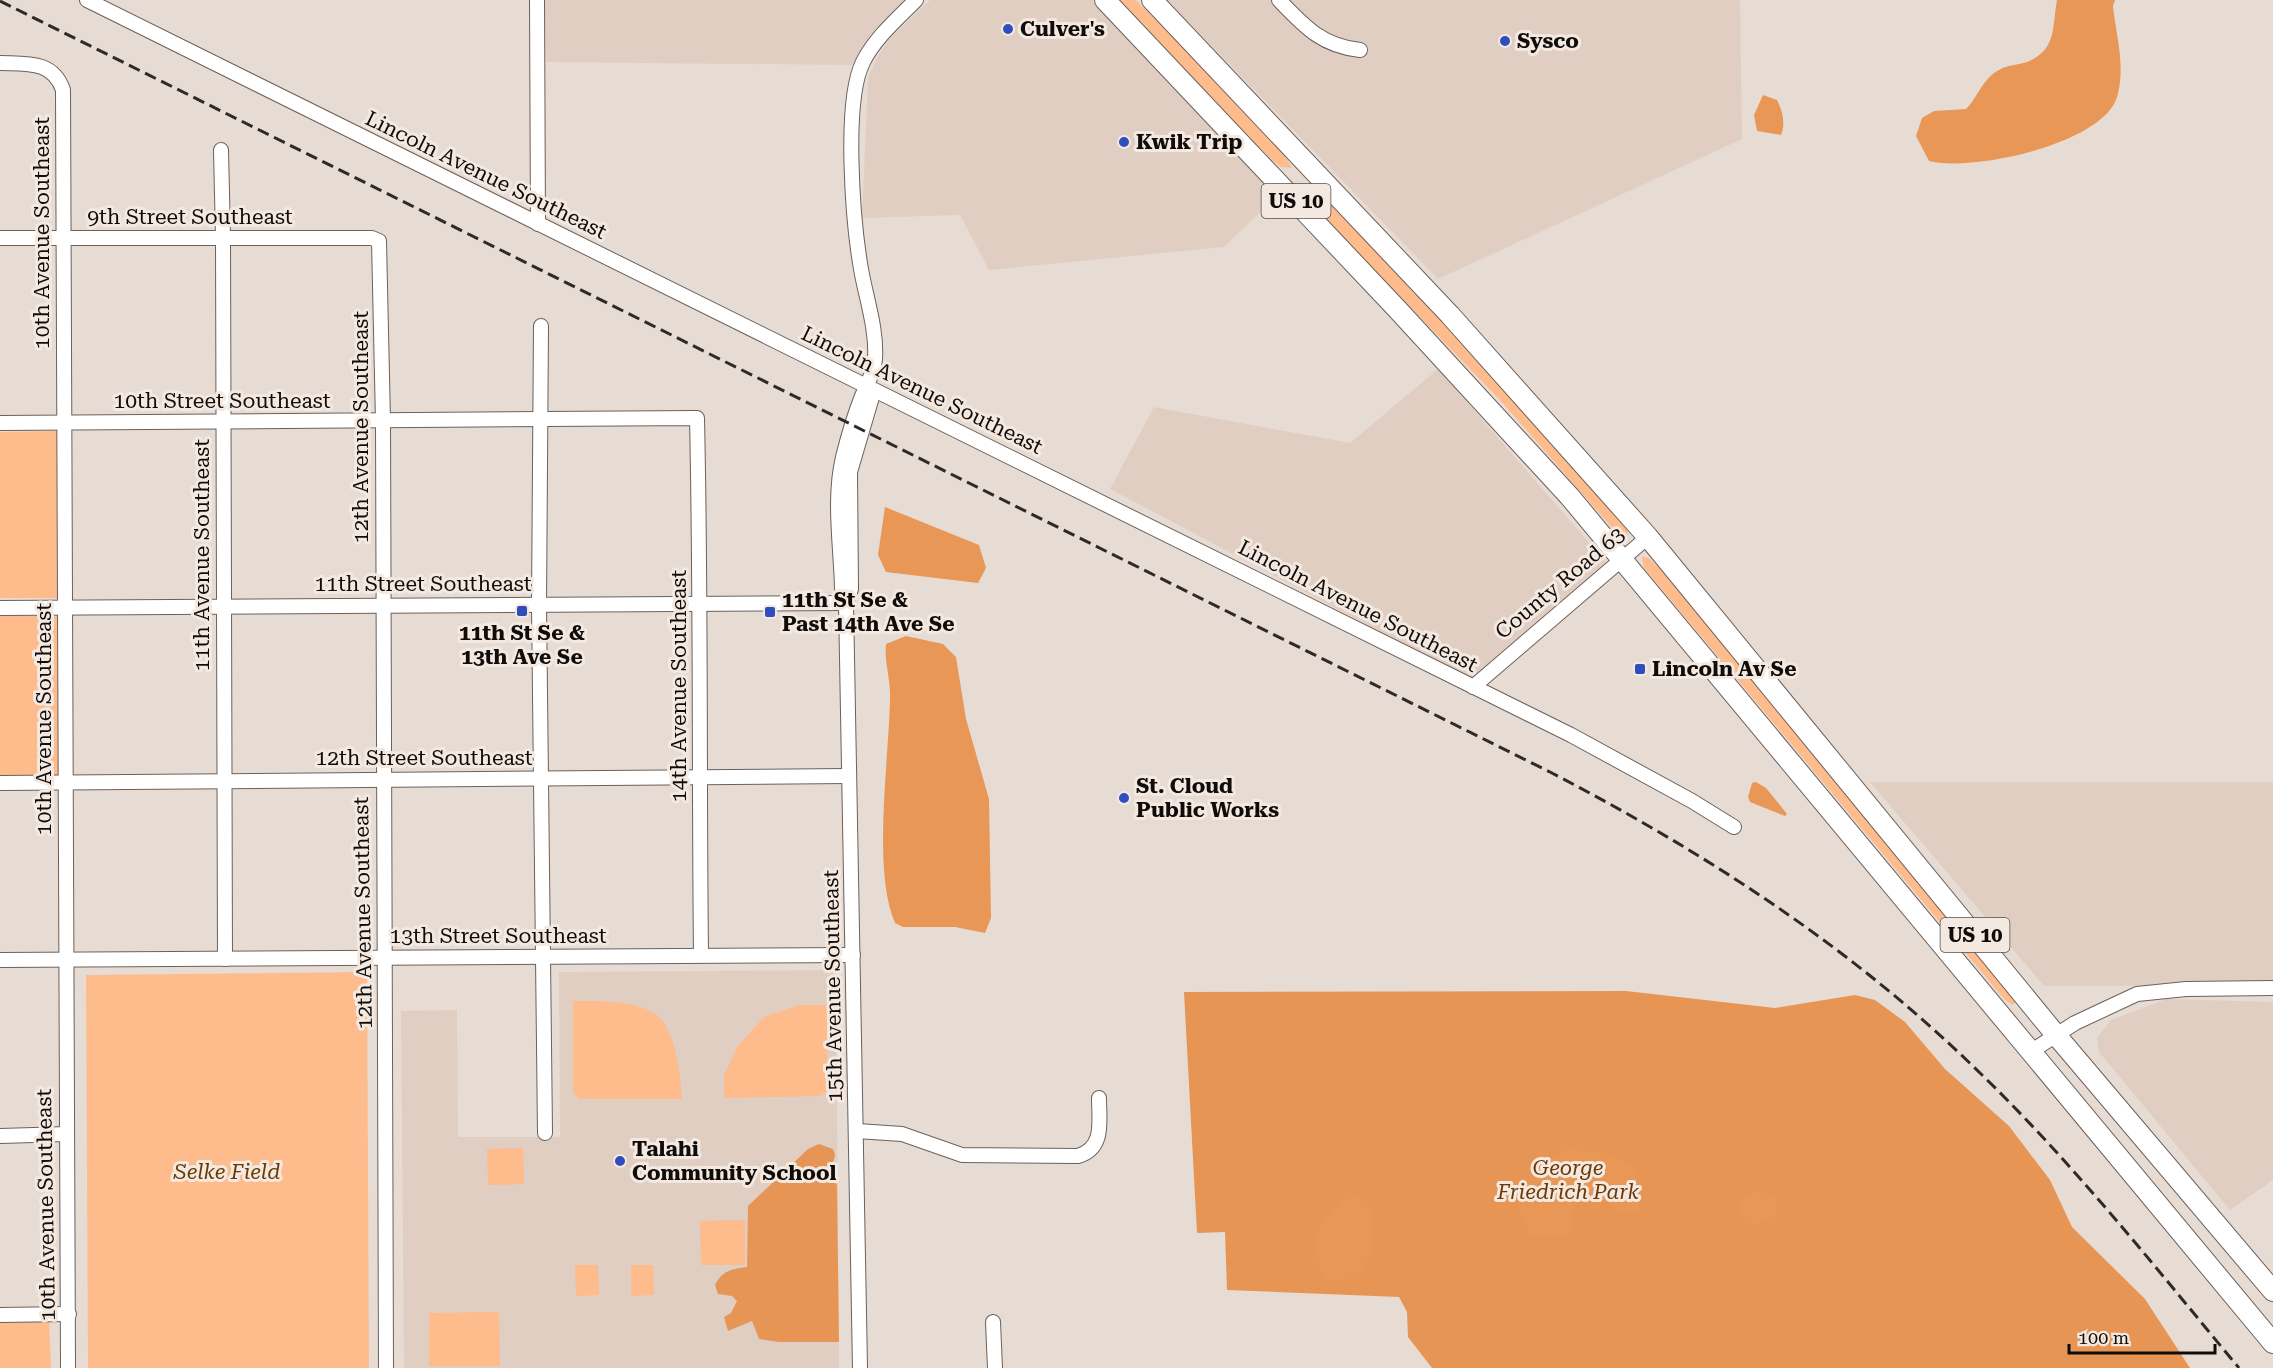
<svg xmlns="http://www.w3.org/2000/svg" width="2273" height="1368" font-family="'Roboto Serif',serif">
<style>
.built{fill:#e0cec2}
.green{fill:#febb8b}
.forest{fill:#e69555}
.water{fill:#e89757}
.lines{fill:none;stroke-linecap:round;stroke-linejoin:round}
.minor-casing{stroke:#6b615b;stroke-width:16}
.highway-casing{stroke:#6b615b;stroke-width:22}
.minor{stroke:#fff;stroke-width:14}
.highway{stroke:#fff;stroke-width:20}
.rail{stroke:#2f2a27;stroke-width:3;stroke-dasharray:12 6;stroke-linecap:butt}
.poi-dot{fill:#2e4ebe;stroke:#f4e9e1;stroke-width:2}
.labels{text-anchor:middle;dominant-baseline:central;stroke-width:6;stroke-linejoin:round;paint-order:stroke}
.shield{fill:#f4e9e1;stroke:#544e4a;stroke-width:1.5}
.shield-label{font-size:20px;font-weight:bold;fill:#100c0a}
.poi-label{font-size:21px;font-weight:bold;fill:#100c0a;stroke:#f4e9e1;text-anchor:start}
.street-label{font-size:21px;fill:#100c0a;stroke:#f4e9e1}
.park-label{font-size:21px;font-style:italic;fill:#6c3804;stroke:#f4e9e1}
</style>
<rect width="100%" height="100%" fill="#e7dcd4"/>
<g class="built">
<path d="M544 0H905L876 31 852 65 546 62Z"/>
<path d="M930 0H1092L1279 194 1224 247 989 270 960 215 862 218 868 78 878 56 891 37Z"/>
<path d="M1167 0H1740L1742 139 1438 279Z"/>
<path d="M1438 369 1606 562 1472 680 1110 489 1154 407 1350 443Z"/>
<path d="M1870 782H2273V985L2044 986Z"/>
<path d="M836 970 839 1368H404L401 1011 457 1010 458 1137H560L559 972Z"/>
<path d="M2166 999 2273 1002V1180L2230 1210 2099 1052 2097 1038 2111 1020Z"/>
</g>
<g class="green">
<path d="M1118 0H1136L1277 143 1292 168 1281 167 1272 160Z"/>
<path d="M1307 190 1324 198 1499 379 1627 526 1628 538 1614 530 1500 400 1318 212Z"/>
<path d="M57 431V598H0V432Z"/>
<path d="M1642 556 1650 559 1662 571 1769 700 1822 759 2017 1001 2012 1005 2005 1000 1644 568Z"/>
<path d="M0 616H57L58 776H0Z"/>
<path d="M367 972 369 1368H88L86 975Z"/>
<path d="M573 1001C596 1001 640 1000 658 1016 676 1031 681 1078 682 1099H579L573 1092Z"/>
<path d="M799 1005H827V1091L821 1096 724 1098V1075L738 1046 764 1017Z"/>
<path d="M523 1148 524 1184 488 1185 487 1149Z"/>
<path d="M745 1220V1265H701L700 1221Z"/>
<path d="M575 1265H598L599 1295 576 1296Z"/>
<path d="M631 1265H653L654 1295 631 1296Z"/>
<path d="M499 1312 500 1366H429V1313Z"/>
<path d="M0 1319H49L51 1368H0Z"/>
</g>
<g class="forest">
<path d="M1626 991 1775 1008 1855 995 1875 1000 1905 1022 1945 1069 2009 1126 2050 1180 2072 1227 2145 1299 2190 1368H1432L1408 1337 1407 1312 1399 1297 1227 1290 1225 1232 1197 1233 1184 992Z"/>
<path d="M819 1144 833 1149 835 1155 830 1176 837 1185 839 1342H779L759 1339 752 1321 728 1331 724 1317 731 1313 737 1301 732 1296 718 1294 715 1285C722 1270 733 1269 747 1267L748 1206 808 1149Z"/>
</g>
<g class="water">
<path d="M2057 0H2115L2113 6C2116 35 2126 67 2117 97 2103 144 1972 172 1929 161L1916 136 1922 118 1934 111 1966 109C1978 97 1983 78 1999 70 2007 65 2018 65 2027 62 2057 50 2052 27 2057 0Z"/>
<path d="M1763 95 1777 100C1782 110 1786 123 1781 135L1757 131 1754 115Z"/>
<path d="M885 507 979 545 986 568 978 583 886 572 878 555Z"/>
<path d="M906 636 943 644 956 657 966 719 989 799 991 918 985 933 955 927H903L895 923C872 870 889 760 890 699 891 680 884 662 886 644Z"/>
<path d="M1756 782 1766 788 1787 814 1785 816 1750 802 1748 797 1752 783Z"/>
<path d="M1566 1148C1593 1153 1631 1149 1640 1185 1642 1194 1641 1204 1636 1212 1619 1217 1602 1198 1588 1190L1574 1195 1569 1235C1554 1238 1545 1241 1530 1235L1519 1212 1514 1182 1535 1174Z"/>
<path d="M1760 1191 1777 1198C1778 1216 1774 1219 1757 1225L1739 1211V1202L1746 1195Z"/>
<path d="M1361 1197C1387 1220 1370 1299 1324 1277 1318 1265 1314 1239 1321 1225 1324 1220 1337 1206 1341 1199Z"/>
</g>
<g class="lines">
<g class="minor-casing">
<g id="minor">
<path d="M87 0 1571 735 1692 801 1734 827"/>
<path d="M537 0 538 224"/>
<path d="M1279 0C1305 27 1322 46 1360 50"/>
<path d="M0 63C26 64 53 60 63 90L68 1368"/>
<path d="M221 150 223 238 225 959"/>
<path d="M0 238H372L379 241 383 421 386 1368"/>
<path d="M541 326 539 605 545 1133"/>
<path d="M0 423 697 418C701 597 699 776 701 955"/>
<path d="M846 603 851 589 850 472 872 397 868 388"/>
<path d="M0 608 846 603"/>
<path d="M1473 687 1648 537"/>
<path d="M0 783 848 776"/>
<path d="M0 960 853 955"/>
<path d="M2030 1052 2075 1023 2137 994 2186 989 2273 988"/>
<path d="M857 1131 902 1134 962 1155 1078 1156C1105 1148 1099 1121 1099 1098"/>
<path d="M0 1136 67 1134"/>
<path d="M0 1315 69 1314"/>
<path d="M993 1322 995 1368"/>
<path d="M860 1368 846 603 842 588C841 546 833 499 843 457 848 437 854 416 862 396 867 384 874 373 875 359 877 329 866 298 861 269 853 223 843 102 863 62 875 38 897 19 916 0"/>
</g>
</g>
<g class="highway-casing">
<g id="highway">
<path d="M1105 0 1398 310 1570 497 2273 1343"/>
<path d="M1152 0 1450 315 1648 537 2056 1035 2273 1291"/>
</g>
</g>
<use href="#minor" class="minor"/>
<use href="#highway" class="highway"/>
<path class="rail" d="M0 1 1550 772C1706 853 1854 949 1980 1073 2074 1164 2155 1267 2239 1368"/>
</g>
<g class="poi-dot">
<circle cx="1008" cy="29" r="6"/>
<circle cx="1505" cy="41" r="6"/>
<circle cx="1124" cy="142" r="6"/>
<rect x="516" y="605" width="12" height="12" rx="3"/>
<rect x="764" y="606" width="12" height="12" rx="3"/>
<rect x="1634" y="663" width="12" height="12" rx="3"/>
<circle cx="1124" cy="798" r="6"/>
<circle cx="620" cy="1161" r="6"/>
</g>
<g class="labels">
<g class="shield">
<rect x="1261.5" y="184" width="69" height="34" rx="4.5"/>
<rect x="1940.5" y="918" width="69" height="34" rx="4.5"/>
</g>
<g class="shield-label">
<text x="1296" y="201">US 10</text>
<text x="1975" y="935">US 10</text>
</g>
<g class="poi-label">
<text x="1020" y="29">Culver's</text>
<text x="1517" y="41">Sysco</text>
<text x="1136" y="142">Kwik Trip</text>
<text x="782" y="600">11th St Se &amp;<tspan x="782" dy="24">Past 14th Ave Se</tspan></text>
<text x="522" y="633" text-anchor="middle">11th St Se &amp;<tspan x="522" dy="24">13th Ave Se</tspan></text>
<text x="1652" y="669">Lincoln Av Se</text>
<text x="1136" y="786">St. Cloud<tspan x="1136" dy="24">Public Works</tspan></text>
<text x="632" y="1149">Talahi<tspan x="632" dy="24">Community School</tspan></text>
</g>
<g class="street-label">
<text transform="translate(486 175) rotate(26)">Lincoln Avenue Southeast</text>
<text x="190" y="217">9th Street Southeast</text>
<text transform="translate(42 233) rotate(-90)">10th Avenue Southeast</text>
<text transform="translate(922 390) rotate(26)">Lincoln Avenue Southeast</text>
<text x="222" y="401">10th Street Southeast</text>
<text transform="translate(361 427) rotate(-90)">12th Avenue Southeast</text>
<text transform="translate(202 555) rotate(-90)">11th Avenue Southeast</text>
<text transform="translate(1560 583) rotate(-40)">County Road 63</text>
<text x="423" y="584">11th Street Southeast</text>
<text transform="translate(1358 606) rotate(27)">Lincoln Avenue Southeast</text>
<text transform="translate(679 686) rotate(-90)">14th Avenue Southeast</text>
<text transform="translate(44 719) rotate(-90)">10th Avenue Southeast</text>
<text x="424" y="758">12th Street Southeast</text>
<text transform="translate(363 913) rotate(-91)">12th Avenue Southeast</text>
<text x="498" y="936">13th Street Southeast</text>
<text transform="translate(833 986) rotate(-91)">15th Avenue Southeast</text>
<text transform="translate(46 1205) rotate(-91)">10th Avenue Southeast</text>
</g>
<g class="park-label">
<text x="1568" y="1168">George<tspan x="1568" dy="24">Friedrich Park</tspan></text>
<text x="227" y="1172">Selke Field</text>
</g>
</g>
<path d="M2069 1344v9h146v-9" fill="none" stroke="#100c0a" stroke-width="3"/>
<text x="2078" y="1344" font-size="18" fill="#100c0a" stroke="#f4e9e1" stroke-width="4.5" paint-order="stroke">100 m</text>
</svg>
